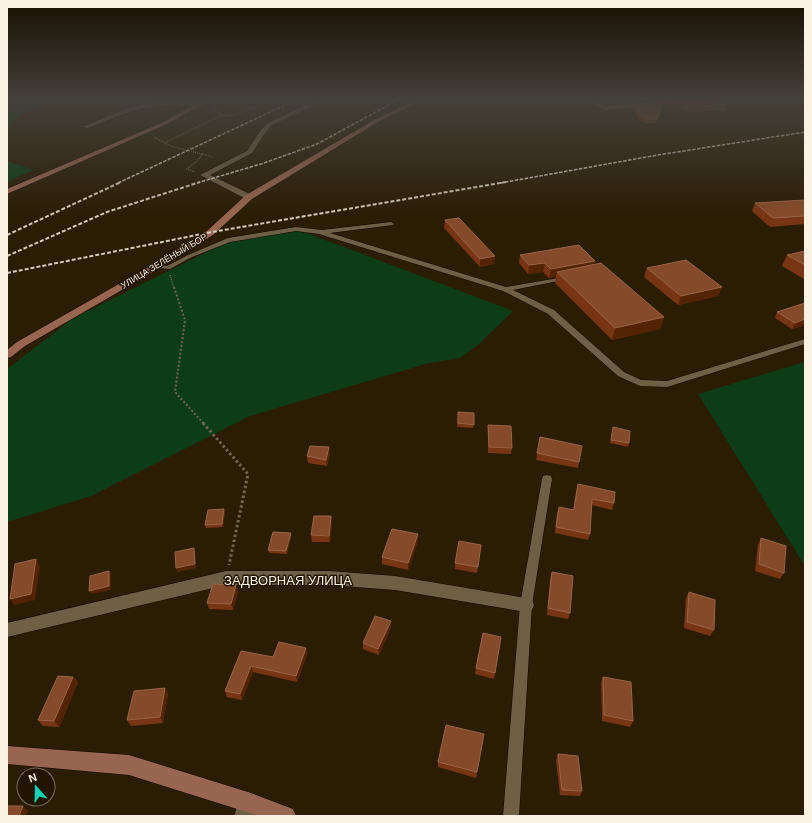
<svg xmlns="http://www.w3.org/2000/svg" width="812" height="823" font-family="Arial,sans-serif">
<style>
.green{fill:#0d3d17}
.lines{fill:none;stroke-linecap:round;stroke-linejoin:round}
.lane-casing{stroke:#130700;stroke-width:1}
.street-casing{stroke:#130700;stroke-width:1}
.secondary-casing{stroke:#130700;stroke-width:1}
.path-far2{stroke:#736651;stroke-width:1.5;stroke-dasharray:1 1;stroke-linecap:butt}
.path-far1{stroke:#736651;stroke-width:2;stroke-dasharray:2 2;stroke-linecap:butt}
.path{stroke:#736651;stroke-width:3;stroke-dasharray:2.5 2.5;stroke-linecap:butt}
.lane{fill:#6f5f45;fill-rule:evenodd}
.street{fill:#6f5f45;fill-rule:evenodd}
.secondary{fill:#986650;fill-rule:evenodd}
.rail-far1{stroke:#d5cbbb;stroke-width:1.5;stroke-dasharray:3.5 1.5;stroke-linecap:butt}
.rail{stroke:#d5cbbb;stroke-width:2;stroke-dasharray:4 2;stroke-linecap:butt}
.wall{fill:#773513}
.shaded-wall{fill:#532303}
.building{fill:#854a29;stroke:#986446}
.labels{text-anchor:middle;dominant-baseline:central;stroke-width:3;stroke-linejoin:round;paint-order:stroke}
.far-street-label{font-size:9px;fill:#fbf2e3;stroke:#211400}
.near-street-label{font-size:13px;fill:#fbf2e3;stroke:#211400}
</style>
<rect width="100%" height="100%" fill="#2b1d04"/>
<g class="green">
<path d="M7 100H54C37 107 16 113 7 130Z"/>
<path d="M7 161 34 170 7 182Z"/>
<path d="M299 230 513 311 479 344 460 358 429 363 250 416 91 496 7 522V369L72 319 229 241Z"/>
<path d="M805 362V566L698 394Z"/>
</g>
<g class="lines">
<g class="lane-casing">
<g id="lane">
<path d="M654 100H665L638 106 636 105Z"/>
<path d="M391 222 394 224 393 225 330 233 506 287 570 276V278L568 279 513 290 554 310 624 372 641 380 667 381 805 339V344L667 387 640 386 618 376 548 314 503 291 319 234 296 231 230 242 192 257 170 269 157 268 154 266 157 264 167 266 188 255 228 238 296 227 322 230Z"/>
<path d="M547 475 551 476 552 479 532 605 519 816H503L520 605 542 479 543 476Z"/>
</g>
</g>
<g class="street-casing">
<g id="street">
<path d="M316 100H325L272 125 265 133 252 153 210 175 252 195V199H246L200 175 247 151 260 131 268 123Z"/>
<path d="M159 101C170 100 195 98 204 104L201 106C153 101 131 110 88 128L83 127 125 109Z"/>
<path d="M226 571H329L395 576 526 598 532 600 534 605 532 610 526 612 395 590 329 585H226L7 637V623Z"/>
<path d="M248 792 255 795 258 802 254 816H234L241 795Z"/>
</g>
</g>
<g class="secondary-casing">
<g id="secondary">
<path d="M203 100H211L165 125 7 194V189L161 123Z"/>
<path d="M415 100H423L378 122 252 199 213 235 160 268 25 346 11 357 7 358V350L17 342 154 264 207 231 246 195 374 120Z"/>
<path d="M585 100H594L606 106 638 103 641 105 638 107 605 110Z"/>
<path d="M7 746 129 755 248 792 293 809 296 816H259L129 775 7 764Z"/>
</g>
</g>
<g class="path-far2">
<path d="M211 108 223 116 235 115 269 100"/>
<path d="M154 137 171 146 202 154 199 159 187 169 195 172"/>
<path d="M165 143 222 115"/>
<path d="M202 154 213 157"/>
<path d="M170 275 174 288"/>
</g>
<path class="path-far1" d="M174 287 185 320 175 392 204 424"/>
<path class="path" d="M203 423 248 474 229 565"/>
<use href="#lane" class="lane"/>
<use href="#street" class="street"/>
<use href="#secondary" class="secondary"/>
<g class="rail-far1">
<path d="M118 183 296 100"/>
<path d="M197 183 264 163 317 144 398 100"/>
<path d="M500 183 658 155 805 132"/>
</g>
<g class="rail">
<path d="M7 235 121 182"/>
<path d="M7 256 107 212 200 182"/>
<path d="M7 273 212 232 506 182"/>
</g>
</g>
<g class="wall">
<path d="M661 100H715L726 105 725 110 692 112 681 109H675L663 104 656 123H647L640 121 633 110 634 105 661 101Z"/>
<path d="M805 200V224L770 227 752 211 755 203Z"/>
<path d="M445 220 495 256 494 264 480 267 444 228Z"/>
<path d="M805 251V279H804L782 266 787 255Z"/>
<path d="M520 255 595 261 594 265 664 317 660 329 612 340 555 283 556 276 549 278 543 272 528 274 519 263Z"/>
<path d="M647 268 722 287 718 296 678 305 644 277Z"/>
<path d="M805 299V325L792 329 775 318 777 312 803 304Z"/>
<path d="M458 412 474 413 473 428 457 427Z"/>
<path d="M488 425 512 448 511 454 488 453Z"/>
<path d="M613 427 629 443 628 447 610 443Z"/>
<path d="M540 437 579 462 578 468 536 460Z"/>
<path d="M330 454 327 466 308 463 307 456Z"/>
<path d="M578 484 614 503 612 510 592 505 590 534 588 540 555 533 557 513 559 507 573 510 576 491Z"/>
<path d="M225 512 223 527 206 528 205 525Z"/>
<path d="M331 516 332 522 330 542H312L311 535Z"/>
<path d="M291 533V536L287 554 269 553 268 550Z"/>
<path d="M761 538 784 573 780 579 755 571 758 545Z"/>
<path d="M418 541 408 570 382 564V557Z"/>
<path d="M481 545 477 573 455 569V563Z"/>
<path d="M552 572 570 613 568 619 547 615 550 579Z"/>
<path d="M236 585 238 591 233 610 209 609 207 603Z"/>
<path d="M689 592 714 630 710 636 684 628 686 598Z"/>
<path d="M391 627 379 655 363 649V643Z"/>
<path d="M501 637 494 679 475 674 476 668Z"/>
<path d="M306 648 307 654 297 682 253 672 242 700 227 697 225 691 241 651 273 657Z"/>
<path d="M73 677 78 682 59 727 43 726 38 720Z"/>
<path d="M603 677 633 721 630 727 602 721 601 683Z"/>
<path d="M165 688 168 694 163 723 131 726 127 720Z"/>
<path d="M484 734 476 778 438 767V762Z"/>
<path d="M558 754 582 791 580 796 560 795 556 760Z"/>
</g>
<g class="shaded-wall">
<path d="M664 101 663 105 656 123 657 119Z"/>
<path d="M682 103 681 109H675L676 104Z"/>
<path d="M495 256 494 264 480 267V259Z"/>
<path d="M595 261 593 269 557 272 556 276 549 278 551 269Z"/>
<path d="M545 263 543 272 528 274 529 265Z"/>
<path d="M722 287 718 296 678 305 681 296Z"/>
<path d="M664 317 660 329 612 340 615 328Z"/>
<path d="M805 319V325L792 329 795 323Z"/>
<path d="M329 447 330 454 327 466 326 460Z"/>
<path d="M224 509 225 512 223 527 222 524Z"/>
<path d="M331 516 332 522 330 542 329 536Z"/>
<path d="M291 533V536L287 554 286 551Z"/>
<path d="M418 534V541L408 570V563Z"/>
<path d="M194 548 195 552 196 568 177 572 176 568Z"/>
<path d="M36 559 40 566 35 600 14 605 10 599Z"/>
<path d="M109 571 111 574V590L91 594 89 591Z"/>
<path d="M236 585 238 591 233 610 231 604Z"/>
<path d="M391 621V627L379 655 378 649Z"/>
<path d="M306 648 307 654 297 682 296 676Z"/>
<path d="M251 666 253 672 242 700 240 694Z"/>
<path d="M73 677 78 682 59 727 54 721Z"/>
<path d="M165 688 168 694 163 723 160 717Z"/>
<path d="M23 806 28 811 26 816H19Z"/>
</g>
<g class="building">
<path d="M669 100H715L726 105 694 107 682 103 676 104Z"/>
<path d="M664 101 657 119H648L642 117 634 105Z"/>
<path d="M805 200V216L773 218 755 203Z"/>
<path d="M459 218 495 256 480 259 445 220Z"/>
<path d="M579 245 595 261 551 269 545 263 529 265 520 255Z"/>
<path d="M805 251V265L787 255Z"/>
<path d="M686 260 722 287 681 296 647 268Z"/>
<path d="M601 263 664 317 615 328 557 272Z"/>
<path d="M805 303V319L795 323 777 312Z"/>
<path d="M458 412 474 413V425L458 423Z"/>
<path d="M488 425 511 426 512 448 489 447Z"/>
<path d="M613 427 630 431 629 443 611 440Z"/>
<path d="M540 437 582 446 579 462 537 453Z"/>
<path d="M310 446 329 447 326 460 307 456Z"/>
<path d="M578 484 615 492 614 503 592 499 590 534 556 527 559 507 574 510Z"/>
<path d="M224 509 222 524 205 525 208 510Z"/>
<path d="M314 516H331L329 536 311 535Z"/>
<path d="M392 529 418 534 408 563 382 557Z"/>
<path d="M273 532 291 533 286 551 268 550Z"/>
<path d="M761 538 786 546 784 573 759 564Z"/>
<path d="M459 541 481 545 478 567 455 563Z"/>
<path d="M194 548 195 564 176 568 175 552Z"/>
<path d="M36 559 31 594 10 599 15 564Z"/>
<path d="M109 571V586L89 591 90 576Z"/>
<path d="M552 572 573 576 570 613 548 608Z"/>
<path d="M213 584 236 585 231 604 207 603Z"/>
<path d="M689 592 715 600 714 630 687 622Z"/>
<path d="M375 616 391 621 378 649 363 643Z"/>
<path d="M483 633 501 637 495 673 476 668Z"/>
<path d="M279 642 306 648 296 676 251 666 240 694 225 691 241 651 273 657Z"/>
<path d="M58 676 73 677 54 721 38 720Z"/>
<path d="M603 677 631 682 633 721 604 715Z"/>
<path d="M165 688 160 717 127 720 134 691Z"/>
<path d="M446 725 484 734 477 772 438 762Z"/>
<path d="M558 754 578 756 582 791 562 790Z"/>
<path d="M7 806H23L19 816H7Z"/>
</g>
<linearGradient id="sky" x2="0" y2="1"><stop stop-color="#181002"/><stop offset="0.46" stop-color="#44403a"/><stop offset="1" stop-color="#44403a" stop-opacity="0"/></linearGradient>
<rect width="812" height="216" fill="url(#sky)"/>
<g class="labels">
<g class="far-street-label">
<text transform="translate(164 261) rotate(-31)">УЛИЦА ЗЕЛЁНЫЙ БОР</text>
</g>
<g class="near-street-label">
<text x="288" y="580">ЗАДВОРНАЯ УЛИЦА</text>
</g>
</g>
<rect width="812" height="823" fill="none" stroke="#fbf2e3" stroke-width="16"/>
<g transform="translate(36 787) rotate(340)"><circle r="19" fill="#211400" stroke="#786d5b"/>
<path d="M0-3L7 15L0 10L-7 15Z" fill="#0bd5b5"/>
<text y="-6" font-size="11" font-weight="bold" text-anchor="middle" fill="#fbf2e3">N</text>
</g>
</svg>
